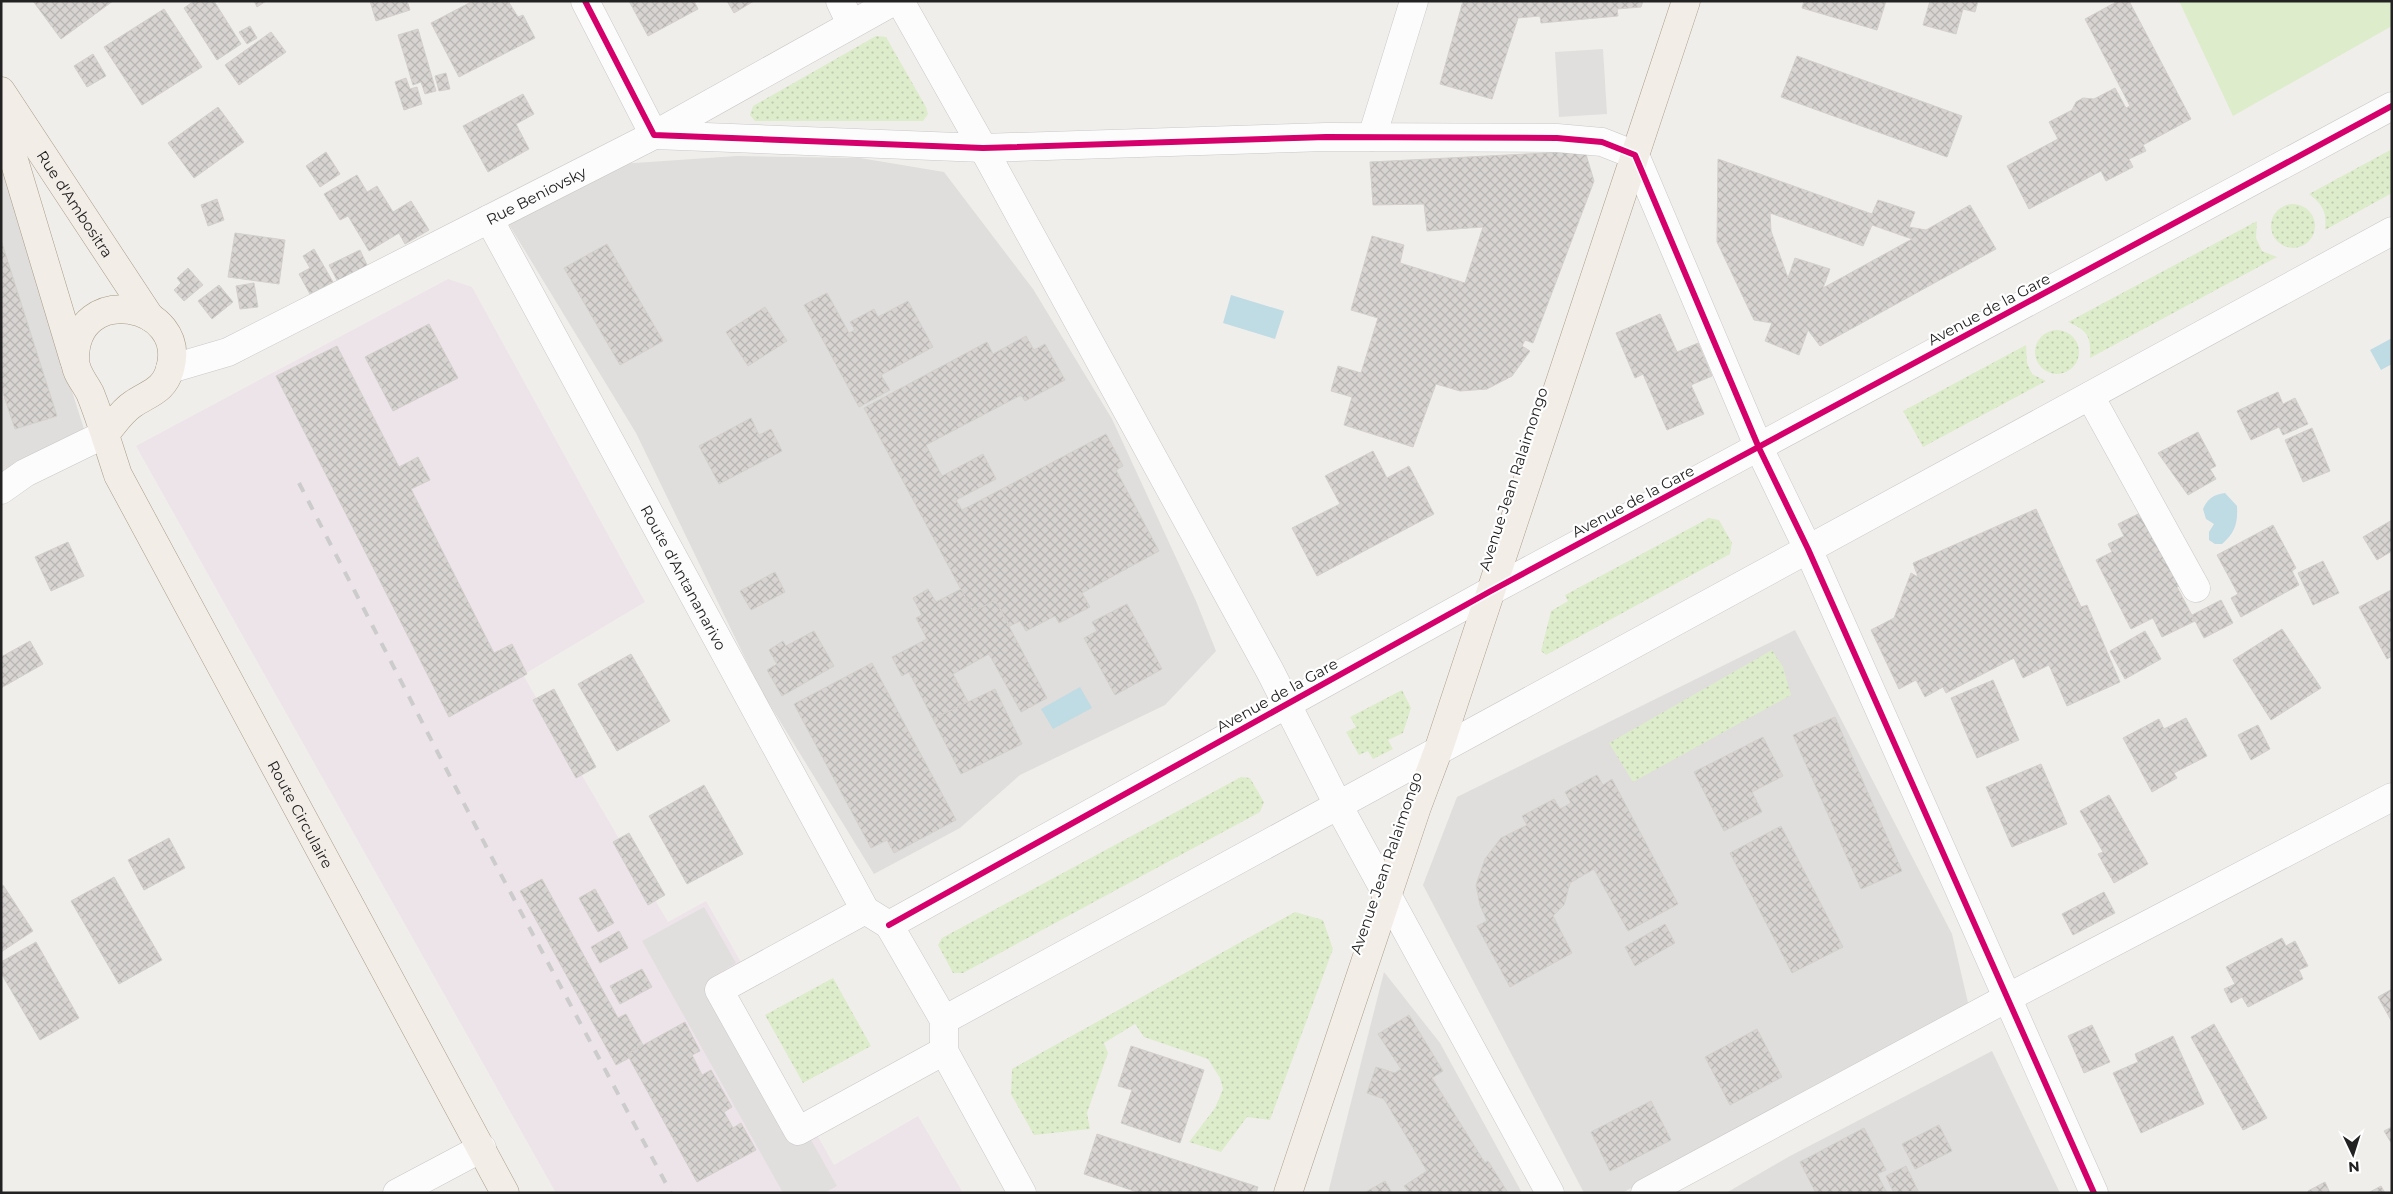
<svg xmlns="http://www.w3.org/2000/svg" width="2393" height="1194" font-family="Montserrat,sans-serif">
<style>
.residential{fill:#dfdedc}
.railway{fill:#ede4e9}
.grass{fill:#ddeccb}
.garden{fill:url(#garden-dots)}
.parking{fill:#e0dfde}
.water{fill:#bfdbe3}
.building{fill:url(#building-cross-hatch);stroke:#d3d0cc;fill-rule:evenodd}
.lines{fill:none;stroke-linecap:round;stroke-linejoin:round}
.minor-casing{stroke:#c9c8c7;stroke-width:29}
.major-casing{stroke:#a79c86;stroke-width:29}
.minor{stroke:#fdfcfc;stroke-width:28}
.major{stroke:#f3ede7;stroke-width:28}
.rail{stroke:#ccc;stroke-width:4;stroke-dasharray:10 10;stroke-linecap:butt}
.cycleway-casing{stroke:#fff;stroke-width:9}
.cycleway{stroke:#d6006c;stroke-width:6}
.labels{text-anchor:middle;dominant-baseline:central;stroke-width:4.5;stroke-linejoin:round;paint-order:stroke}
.street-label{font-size:15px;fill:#222;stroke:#fff}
</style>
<defs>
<pattern id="garden-dots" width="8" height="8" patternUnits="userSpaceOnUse" patternTransform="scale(1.25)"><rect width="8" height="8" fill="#ddeccb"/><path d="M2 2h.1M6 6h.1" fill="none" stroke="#bdcaae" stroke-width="1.8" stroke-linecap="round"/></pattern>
<pattern id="building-cross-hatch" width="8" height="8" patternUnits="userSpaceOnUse" patternTransform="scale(1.25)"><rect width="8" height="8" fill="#d7d4d2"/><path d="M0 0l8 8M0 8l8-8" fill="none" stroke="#b8b6b4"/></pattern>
</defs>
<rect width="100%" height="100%" fill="#f0eeeb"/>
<g class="residential">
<path d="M737 156 860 158 944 172 1033 289 1112 419 1196 601 1216 651 1165 705 1020 775 960 828 874 874 759 687 636 433 505 218 605 165Z"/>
<path d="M1 166 18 210 53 332 84 429 1 479Z"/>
<path d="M1795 630 1952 934 1969 1007 1622 1193H1584L1423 885 1457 797Z"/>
<path d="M1384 972 1440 1043 1522 1193H1328Z"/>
<path d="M1992 1051 2060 1193H1726L1790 1156Z"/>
</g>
<path class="railway" d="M448 279 472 287 645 602 523 675 668 922 706 901 742 964 726 974 834 1165 918 1116 963 1193H556L136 446Z"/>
<path class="grass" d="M2179 1H2392V26L2233 116Z"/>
<g class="garden">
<path d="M876 36 886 37 926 107 928 114 923 121H755L750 115 753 106Z"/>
<path d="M2392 149V193L2325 230C2327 212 2323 205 2309 194Z"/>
<circle cx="2293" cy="226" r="22"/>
<path d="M2257 221 2256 238 2262 251 2277 257 2090 358C2091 336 2088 331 2068 322Z"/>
<circle cx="2057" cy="352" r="22"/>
<path d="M2026 345 2027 363 2032 374 2046 381 1923 447 1903 411Z"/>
<path d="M1709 518 1719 520 1732 543 1730 554 1546 655 1541 651 1551 611 1568 601 1565 595Z"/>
<path d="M1772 650 1783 667 1791 695 1633 782 1609 743Z"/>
<path d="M1402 690 1411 708 1403 733 1388 740 1393 749 1373 759 1368 751 1359 755 1346 732 1356 727 1350 717Z"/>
<path d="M1241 777 1250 778 1264 802 1260 812 963 973H953L938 945 942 938Z"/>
<path d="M1295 912 1323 920 1333 949 1270 1120 1247 1117 1221 1152 1189 1142 1215 1108 1223 1089 1220 1078 1208 1059 1144 1037 1135 1024 1104 1043 1108 1053 1087 1113 1090 1129 1034 1135 1011 1094 1012 1069Z"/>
<path d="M833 978 871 1046 803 1083 765 1015Z"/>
</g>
<g class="parking">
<path d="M1603 49 1607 114 1559 117 1555 52Z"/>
<path d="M704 907 736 963 718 974 837 1186 824 1193H783L642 941Z"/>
</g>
<g class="water">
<path d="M1231 295 1284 311 1275 339 1223 323Z"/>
<path d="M2392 338V364L2381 370 2370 350Z"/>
<path d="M2225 493 2237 506C2238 523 2235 533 2222 544H2215L2209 540V532L2214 524 2206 519 2203 509C2208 498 2213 495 2225 493Z"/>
<path d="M1080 687 1092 708 1053 729 1041 709Z"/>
</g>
<g class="building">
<path d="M33 1H113L61 39Z"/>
<path d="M194 1H214L241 44 217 60 184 8Z"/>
<path d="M254 1H266L257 7Z"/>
<path d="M370 1H407L410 10 376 21Z"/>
<path d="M473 1H508L518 17 523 15 535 38 459 77 431 23Z"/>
<path d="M629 1H694L698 9 648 36Z"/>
<path d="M727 1H754L734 13Z"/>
<path d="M1463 1H1643L1641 7 1617 9 1618 16 1541 23 1540 16 1518 18 1492 99 1440 84Z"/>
<path d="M1804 1H1886L1877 30 1802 8Z"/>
<path d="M1930 1H1978L1975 12 1963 9 1956 34 1923 25Z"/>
<path d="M2118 1H2129L2191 119 2143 145 2146 151 2129 159 2133 167 2106 181 2101 171 2029 209 2007 166 2058 139 2049 122 2072 110 2076 102 2083 98 2094 99 2115 88 2126 108 2130 106 2085 19Z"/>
<path d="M164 9 202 67 142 105 104 47Z"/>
<path d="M250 26 257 38 247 44 239 32Z"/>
<path d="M418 29 436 91 425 94 421 82 413 85 398 35Z"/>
<path d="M271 32 286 52 239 85 225 65Z"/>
<path d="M93 54 106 76 87 87 74 66Z"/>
<path d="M1797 56 1962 116 1947 157 1781 97Z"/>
<path d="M446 73 450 89 439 91 435 76Z"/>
<path d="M406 78 410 89 417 87 422 104 404 110 395 82Z"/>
<path d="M523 94 534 114 516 124 529 149 488 172 463 126Z"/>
<path d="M218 107 244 142 194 178 168 143Z"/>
<path d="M1585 151 1594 181 1533 343 1525 340 1522 346 1530 351 1512 376 1487 389 1460 391 1436 384 1413 447 1344 425 1352 397 1331 391 1338 366 1361 373 1378 318 1351 310 1372 236 1404 245 1400 263 1465 283 1483 227 1427 231 1424 204 1373 205 1370 162Z"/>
<path d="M326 152 340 174 320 187 306 166Z"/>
<path d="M1718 159 1872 214 1878 200 1915 212 1909 227 1926 230 1970 205 1996 249 1820 346 1808 330 1799 355 1765 341 1772 323 1754 320 1717 242ZM1770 213 1863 246 1872 225 1912 239 1823 288 1830 269 1795 258 1788 278 1771 231Z"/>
<path d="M357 175 367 192 377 186 393 212 411 201 429 230 405 244 399 233 369 251 348 216 340 220 324 194Z"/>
<path d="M217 199 224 220 208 226 201 205Z"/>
<path d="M235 233 285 240 279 284 228 277Z"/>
<path d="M1 240 57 416 15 429 1 387Z"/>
<path d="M607 244 663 341 620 365 564 268Z"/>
<path d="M314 249 333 282 310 294 299 274 310 268 303 256Z"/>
<path d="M360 250 368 267 338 282 329 265Z"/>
<path d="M188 268 203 285 184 301 174 290 181 283 177 278Z"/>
<path d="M254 283 258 307 240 309 236 286Z"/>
<path d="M219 285 233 302 212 319 198 301Z"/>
<path d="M827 293 849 333 855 330 850 322 874 309 878 317 908 301 933 347 881 375 890 390 859 407 804 305Z"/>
<path d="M765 307 787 341 748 366 726 332Z"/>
<path d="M1660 314 1677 352 1698 343 1712 376 1691 385 1704 414 1667 430 1643 374 1635 378 1616 333Z"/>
<path d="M429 324 458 378 393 411 365 357Z"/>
<path d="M1026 336 1034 350 1045 344 1065 380 1025 401 1021 395 926 445 942 476 983 454 996 479 956 500 962 510 1106 434 1123 466 1116 470 1159 551 1082 593 1090 607 1059 623 1055 616 1026 631 1020 621 1010 626 995 600 973 612 864 408 987 342 993 354Z"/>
<path d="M337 346 399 467 418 457 430 480 411 489 494 653 512 644 527 674 449 717 276 376Z"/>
<path d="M2278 392 2283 404 2295 398 2308 424 2283 435 2279 427 2251 440 2237 411Z"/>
<path d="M751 418 759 435 771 429 782 451 719 484 699 446Z"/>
<path d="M2312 428 2330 471 2303 482 2285 440Z"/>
<path d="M2198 432 2216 466 2210 469 2216 479 2188 495 2158 453Z"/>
<path d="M1373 451 1387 478 1409 466 1434 514 1317 576 1292 528 1340 504 1325 476Z"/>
<path d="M2036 509 2081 607 2087 605 2120 682 2067 706 2049 665 2023 678 2014 658 1946 693 1943 687 1925 697 1916 680 1899 689 1871 630 1894 618 1911 573 1918 577 1913 563Z"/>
<path d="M2146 510 2183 585 2177 587 2195 621 2162 637 2153 618 2131 629 2096 560 2112 552 2108 544 2124 536 2118 524Z"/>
<path d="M2392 520V551L2377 560 2363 537Z"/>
<path d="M2273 525 2296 568 2292 571 2299 585 2241 617 2231 598 2238 594 2217 555Z"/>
<path d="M68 542 84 576 51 591 35 557Z"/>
<path d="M2323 561 2339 593 2313 605 2298 573Z"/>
<path d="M775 572 785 592 751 610 740 591Z"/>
<path d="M928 589 936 602 961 589 973 612 995 600 1047 698 1021 712 989 654 953 674 968 702 933 719 909 672 902 676 892 657 927 639 916 618 922 615 913 598Z"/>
<path d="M2391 590 2392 656 2387 659 2359 607Z"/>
<path d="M2221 600 2233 623 2204 638 2192 615Z"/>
<path d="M1127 604 1162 669 1115 695 1084 638 1097 631 1092 622Z"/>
<path d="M2282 629 2321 688 2271 720 2233 660Z"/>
<path d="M814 631 834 666 782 696 767 670 777 664 769 650 783 641 786 646Z"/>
<path d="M2145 631 2161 659 2125 679 2110 651Z"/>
<path d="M30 641 43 664 1 688V657Z"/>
<path d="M631 654 670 721 617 751 578 684Z"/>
<path d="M872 663 956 820 894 853 887 840 871 848 794 704Z"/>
<path d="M1993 680 2019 740 1977 758 1951 698Z"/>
<path d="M554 689 596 767 576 778 533 700Z"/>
<path d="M995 689 1022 744 961 774 933 719Z"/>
<path d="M1835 717 1902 871 1861 889 1793 735Z"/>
<path d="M2186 718 2207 756 2174 773 2177 778 2152 792 2123 738 2159 719 2164 729Z"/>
<path d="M2258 725 2270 749 2251 760 2238 735Z"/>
<path d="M1763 737 1783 776 1752 792 1762 812 1724 831 1694 772Z"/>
<path d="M2041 764 2067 824 2012 847 1986 787Z"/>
<path d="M1597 775 1603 785 1612 779 1678 904 1628 931 1594 869 1570 883 1564 905 1553 916 1572 953 1510 987 1477 926 1487 921 1480 905 1476 885 1485 859 1501 838 1527 825 1522 816 1554 799 1560 809 1571 803 1565 792Z"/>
<path d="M704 785 743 854 687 884 649 816Z"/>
<path d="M2109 795 2148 864 2114 883 2098 854 2103 852 2080 811Z"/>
<path d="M1781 826 1843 947 1792 973 1730 853Z"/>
<path d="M629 833 665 895 648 905 613 842Z"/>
<path d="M169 838 185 868 144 890 128 860Z"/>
<path d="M114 877 162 960 119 984 71 901Z"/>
<path d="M542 879 618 1018 626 1014 643 1045 627 1054 629 1058 616 1065 520 891Z"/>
<path d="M3 885 33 931 1 952V886Z"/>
<path d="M595 889 614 923 598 932 579 898Z"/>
<path d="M2104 892 2115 913 2073 935 2062 914Z"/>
<path d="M1665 924 1675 943 1635 966 1625 947Z"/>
<path d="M619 931 628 948 600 963 591 947Z"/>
<path d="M2282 938 2286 946 2295 941 2308 966 2299 970 2303 979 2248 1007 2242 997 2231 1003 2224 989 2235 984 2226 967Z"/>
<path d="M36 942 79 1018 40 1040 1 973V962Z"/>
<path d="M642 969 652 987 620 1004 610 986Z"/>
<path d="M2392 989V1022L2378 997Z"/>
<path d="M1409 1015 1443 1071 1432 1078 1485 1163 1488 1161 1508 1193H1409L1404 1186 1427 1171 1384 1099 1367 1093 1376 1067 1395 1073 1401 1069 1378 1034Z"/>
<path d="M685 1022 700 1051 692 1055 702 1075 711 1070 732 1107 724 1112 733 1128 741 1123 756 1150 697 1182 627 1054Z"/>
<path d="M2214 1024 2267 1118 2243 1130 2191 1037Z"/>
<path d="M2092 1025 2110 1062 2084 1073 2068 1036Z"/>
<path d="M1757 1029 1782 1077 1730 1105 1705 1057Z"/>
<path d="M2173 1036 2204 1104 2141 1133 2113 1073 2138 1062 2135 1054Z"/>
<path d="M1131 1046 1204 1070 1180 1143 1121 1123 1132 1090 1118 1086Z"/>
<path d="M1651 1101 1671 1140 1610 1171 1591 1132Z"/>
<path d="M1939 1125 1952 1151 1915 1169 1902 1144Z"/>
<path d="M2392 1127V1144L2384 1131Z"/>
<path d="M1864 1128 1886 1170 1877 1174 1887 1193H1816L1800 1162Z"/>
<path d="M1097 1134 1258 1187 1256 1193H1140L1084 1174Z"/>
<path d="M1906 1166 1918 1191 1894 1193 1886 1176Z"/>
<path d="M1385 1181 1392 1193H1364Z"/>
<path d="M2325 1182 2330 1193H2308V1191Z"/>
<path d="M2381 1186 2385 1193H2368Z"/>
</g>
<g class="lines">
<g class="minor-casing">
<g id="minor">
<path d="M585 1 654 135 983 148 1326 137 1557 138 1602 142 1635 155 1759 448 1808 549 2094 1193"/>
<path d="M840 1 851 24"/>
<path d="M900 1 983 148 1270 671 1338 805 1550 1193"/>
<path d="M1372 137 1414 1"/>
<path id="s1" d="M489 219 865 910 889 925 944 1020V1051L1022 1193"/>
<path id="s2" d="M170 369 228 352 654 135 894 1"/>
<path d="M2090 396 2196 588"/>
<path d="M1 490 25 473 105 434"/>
<path d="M865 910 719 990 798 1131 944 1051"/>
<path d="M889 925 1489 592 2392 106"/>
<path d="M944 1020 2392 231"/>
<path d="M397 1193 482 1148"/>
<path d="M1645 1193 2007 998 2392 797"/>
</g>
</g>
<g class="major-casing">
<g id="major">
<path id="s3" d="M1 91 150 317"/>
<path d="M1 117 74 360"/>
<path id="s4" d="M105 434C113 425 122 411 133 404 149 393 164 391 170 369 189 303 75 281 75 359 75 373 84 381 90 393 101 420 109 448 118 475L505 1193"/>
<path d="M1288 1193 1417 807 1438 751 1686 1"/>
</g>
</g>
<use href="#minor" class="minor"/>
<use href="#major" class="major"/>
<path class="rail" d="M299 483 491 856 671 1193"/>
<g class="cycleway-casing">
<g id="cycleway">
<path d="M585 1 654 135 983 148 1326 137 1557 138 1602 142 1635 155 1759 448 1808 549 2094 1193"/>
<path d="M889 925 1489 592 2392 106"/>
</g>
</g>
<use href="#cycleway" class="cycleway"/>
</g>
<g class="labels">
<g class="street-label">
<text stroke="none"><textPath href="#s2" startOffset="406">Rue Beniovsky</textPath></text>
<text stroke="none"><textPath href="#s3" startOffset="135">Rue d'Ambositra</textPath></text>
<text transform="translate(1989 309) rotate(-28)">Avenue de la Gare</text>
<text transform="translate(1513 479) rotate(-72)">Avenue Jean Ralaimongo</text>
<text transform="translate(1633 501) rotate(-28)">Avenue de la Gare</text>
<text stroke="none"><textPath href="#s1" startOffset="408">Route d'Antananarivo</textPath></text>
<text transform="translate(1277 695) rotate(-29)">Avenue de la Gare</text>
<text stroke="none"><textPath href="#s4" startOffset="770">Route Circulaire</textPath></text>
<text transform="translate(1386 863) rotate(-71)">Avenue Jean Ralaimongo</text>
</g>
</g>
<rect width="2393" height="1194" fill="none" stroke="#222222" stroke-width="5"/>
<g transform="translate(2353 1154) rotate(176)" stroke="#ffffff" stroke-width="4" paint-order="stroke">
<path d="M0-4L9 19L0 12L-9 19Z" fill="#222222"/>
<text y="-8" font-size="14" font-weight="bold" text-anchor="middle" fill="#222222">N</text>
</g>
</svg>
